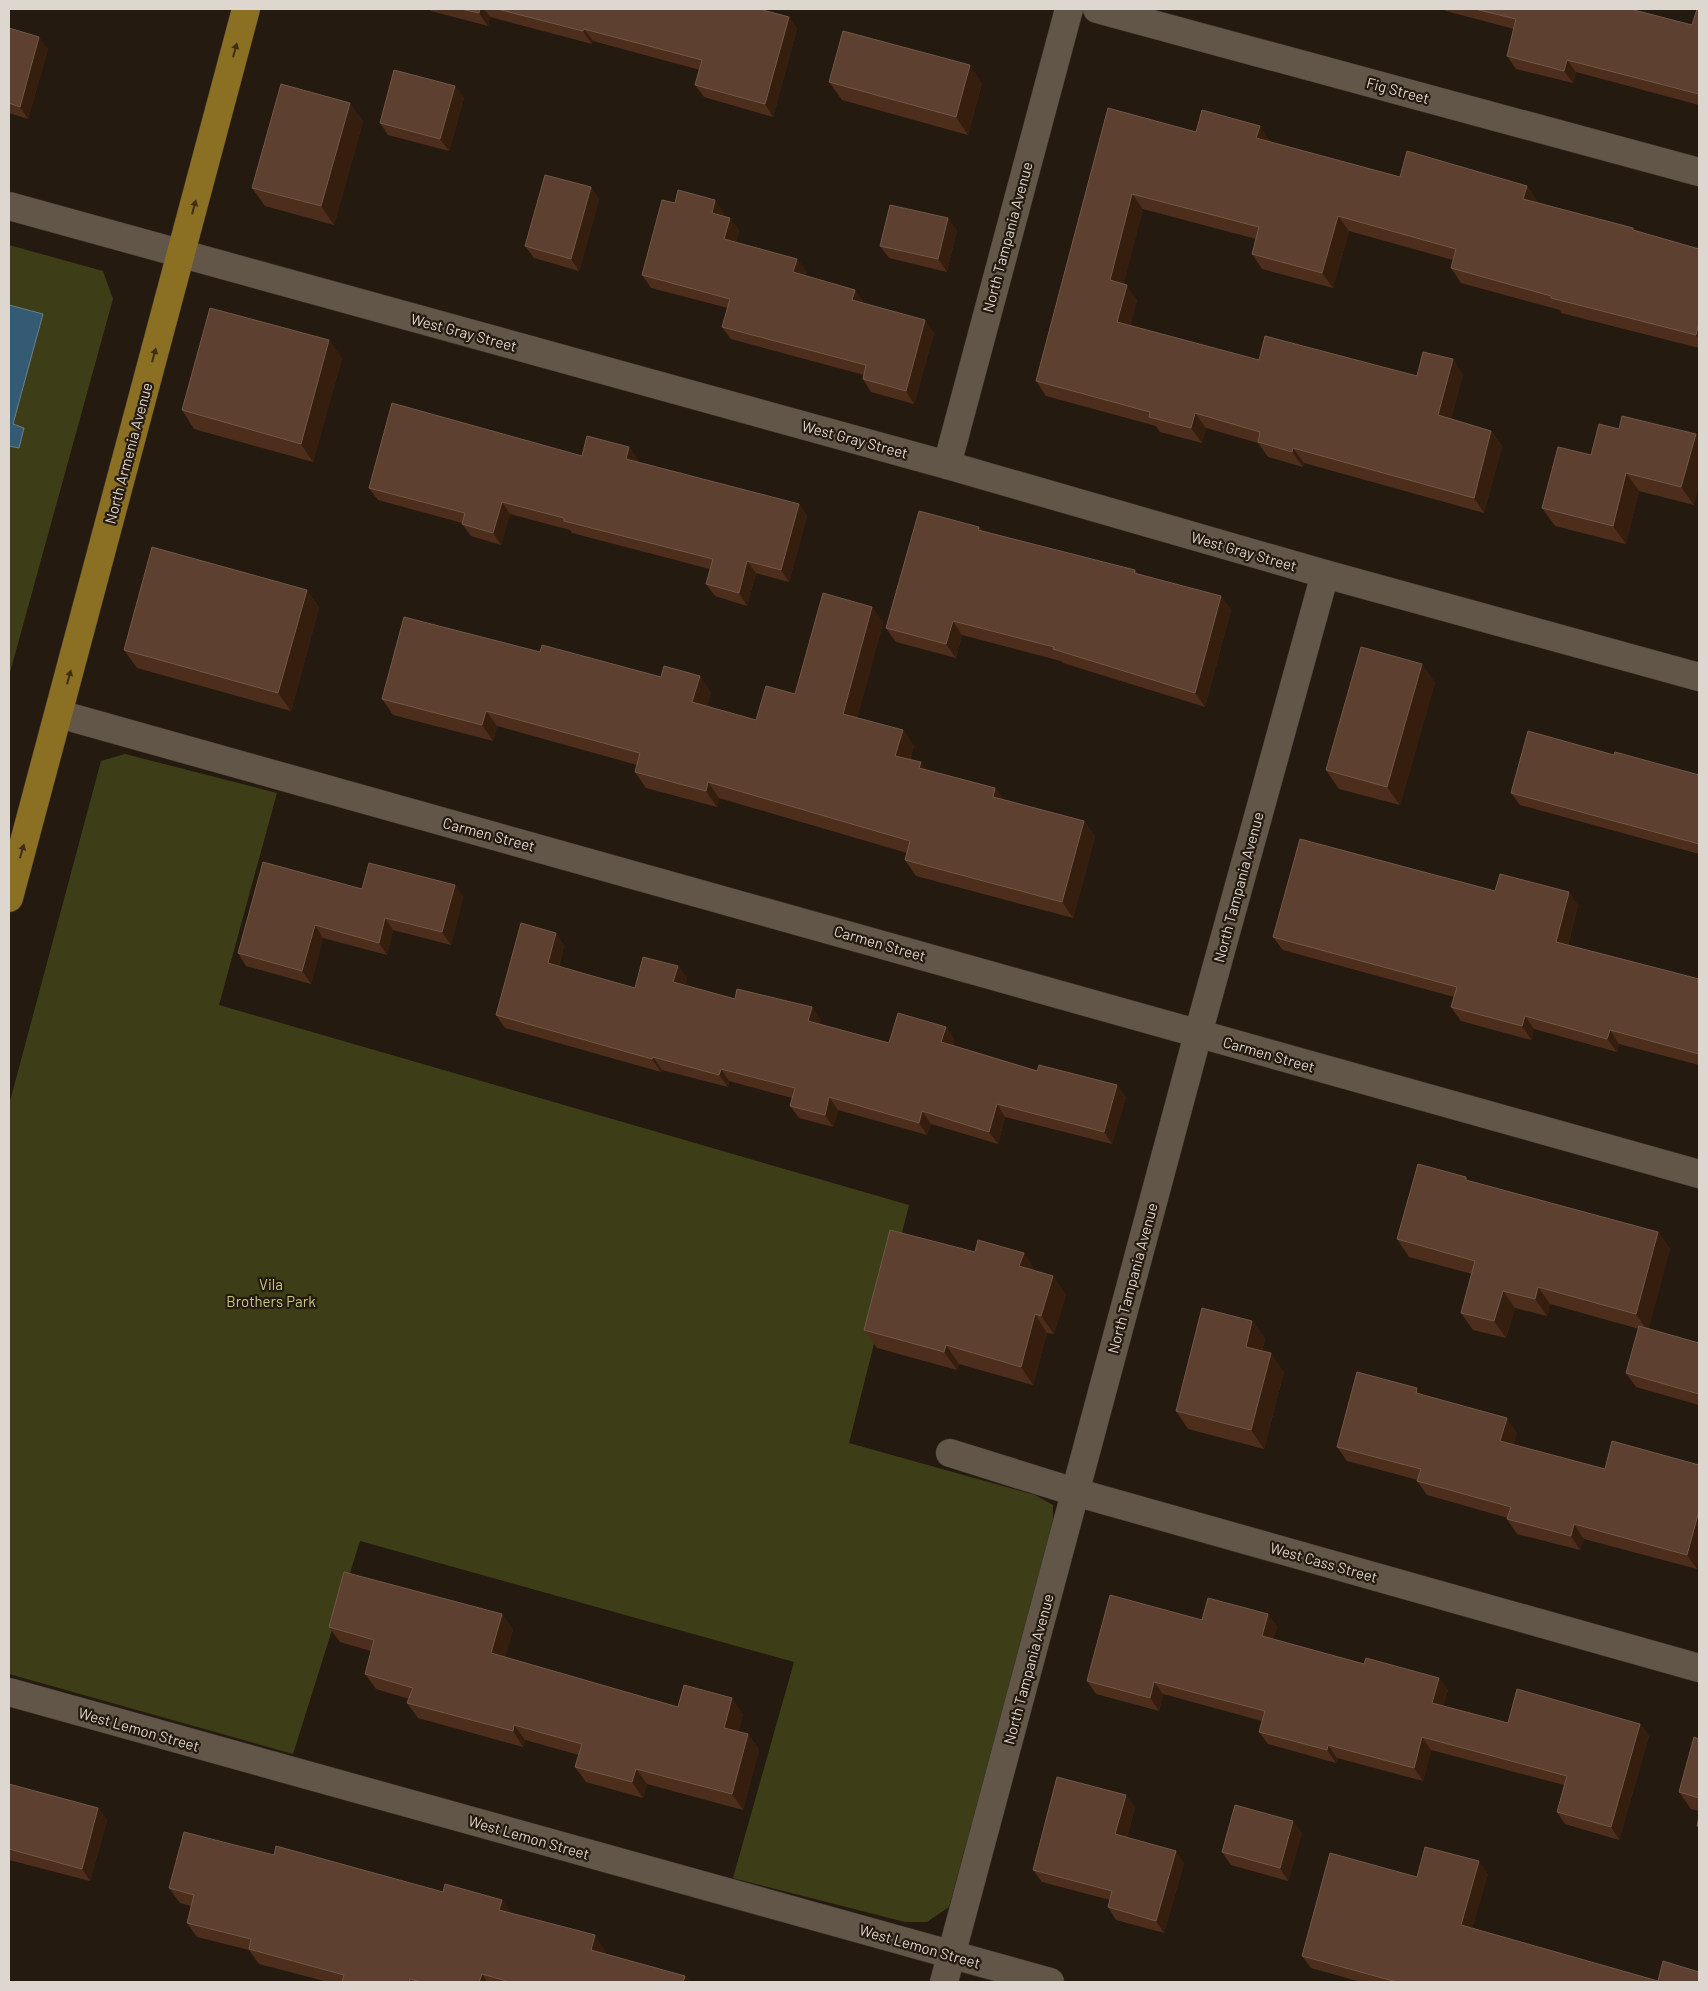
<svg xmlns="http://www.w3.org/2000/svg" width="1708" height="1991" font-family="Barlow,sans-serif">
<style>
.green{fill:#3d3e17}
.water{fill:#355b74;stroke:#68808f}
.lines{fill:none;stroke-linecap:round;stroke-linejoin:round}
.minor-casing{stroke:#3b332e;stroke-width:29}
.major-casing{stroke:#3b332e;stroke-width:29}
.minor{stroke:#625649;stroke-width:28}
.major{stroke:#8b6f23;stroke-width:28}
.wall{fill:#4d2e1c}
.shaded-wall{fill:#361e0e}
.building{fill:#5d402f;stroke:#715848}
.oneway{fill:#3e2f14}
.labels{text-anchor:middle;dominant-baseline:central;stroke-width:4.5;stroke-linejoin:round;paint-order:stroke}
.street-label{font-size:15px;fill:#ded7cf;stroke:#251a0f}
.park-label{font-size:15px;fill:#c5c984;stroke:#251a0f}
</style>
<rect width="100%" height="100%" fill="#251a0f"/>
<g class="green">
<path d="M9 245 103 271 113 299 9 676Z"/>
<path d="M125 754 277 793 219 1005 909 1205 849 1443 1035 1495 1053 1505V1528L949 1907 927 1922H905L733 1878 794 1662 360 1541 293 1754 9 1674V1105L101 761Z"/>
</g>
<path class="water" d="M9 305 43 314 13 424 24 428 19 448 9 446Z"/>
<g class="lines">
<g class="minor-casing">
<g id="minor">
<path d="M1097 9 1699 172"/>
<path d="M9 206 947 465 1325 574 1699 677"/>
<path d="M947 465 1069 9"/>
<path d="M59 714 1699 1174"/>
<path d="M950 1453 1075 1492 1699 1668"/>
<path d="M9 1692 1050 1982"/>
<path d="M944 1982 1198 1034 1325 574"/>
</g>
</g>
<g class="major-casing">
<path id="major" d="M9 898 246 9"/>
</g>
<use href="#minor" class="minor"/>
<use href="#major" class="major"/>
</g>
<g class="wall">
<path d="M429 9H759L789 17 797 29 773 117 704 97 695 85 700 70 593 41 592 44 490 17 488 26 431 11Z"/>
<path d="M1444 9H1630L1692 25 1699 9V105L1576 72 1573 83 1516 69 1507 56 1514 29 1446 11Z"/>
<path d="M9 28 48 49 28 119 9 113Z"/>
<path d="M829 82 982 83 968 135 842 100Z"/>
<path d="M455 86 464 98 449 151 388 135 380 123Z"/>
<path d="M1108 108 1196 132 1270 141V142L1400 177 1527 186 1537 201V202L1699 249V348L1561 313 1560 310 1461 283 1451 268 1453 260 1349 231 1333 288 1262 269 1252 254 1256 239 1143 209 1123 284 1137 300 1130 326 1259 360 1417 376 1463 374 1451 419 1491 431 1502 446 1484 513 1304 463 1303 467 1268 457 1258 443 1206 428 1202 443 1160 432 1156 426 1046 396 1036 381Z"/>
<path d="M363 121 334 225 265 206 252 188Z"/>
<path d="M591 187 599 200 579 271 534 258 525 246Z"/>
<path d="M675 203 724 213 723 216 739 230 736 242 797 259 806 271 805 276 855 290 863 303 934 333 914 404 871 392 863 379 864 375 731 339 722 327 728 308 651 288 642 275Z"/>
<path d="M957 230 947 272 889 258 880 246Z"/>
<path d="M342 358 313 462 194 429 182 410Z"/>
<path d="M1619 429 1696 434 1694 505 1639 491 1626 544 1555 526 1542 508 1591 455Z"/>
<path d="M629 447 638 460 637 462 799 504 807 516 789 582 756 573 747 606 715 596 706 584 710 569 572 533 570 530 510 514 501 545 471 536 462 524V523L378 500 369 488 582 456Z"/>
<path d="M979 527 982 531 1135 570 1138 574 1221 596 1231 610 1205 707 1063 663 1061 661 962 635 956 658 896 642 886 628Z"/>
<path d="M307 590 319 608 291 711 137 668 124 650Z"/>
<path d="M872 607 883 623 857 718 903 730 914 746 910 760 925 769 995 788 1003 799 1084 821 1095 837 1073 918 916 876 905 860 907 853 719 798 717 807 646 788 635 772 637 765 497 726 493 741 393 715 382 699 540 652 711 692 707 706 756 720 795 694Z"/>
<path d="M1435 682 1400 805 1339 789 1326 770Z"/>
<path d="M1614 755 1699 775V854L1520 805 1511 793Z"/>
<path d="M455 885 463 897 451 945 393 930 387 955 323 938 311 984 246 966 238 953 362 889Z"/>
<path d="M1495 891 1578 905 1568 945 1699 979V1065L1619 1044 1617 1052 1534 1029 1531 1040 1461 1021 1451 1007 1454 997 1283 950 1273 937Z"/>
<path d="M556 933 564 946 559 967 635 988 678 966 687 978 685 985 735 999 821 1020 820 1024 889 1043 946 1027 954 1039 953 1045 1126 1097 1112 1144 1005 1117 998 1144 931 1124 927 1135 838 1110 833 1127 799 1118 790 1106 792 1098 729 1081 728 1087 662 1070 661 1072 505 1028 496 1015Z"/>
<path d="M1470 1181 1658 1232 1670 1249 1648 1329 1699 1343V1405L1636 1387 1626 1373 1639 1329 1550 1304 1547 1316 1515 1308 1506 1338 1473 1330 1461 1313 1472 1274 1409 1257 1397 1239Z"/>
<path d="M1036 1271 1066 1294 1054 1334 1047 1333 1033 1385 959 1364 957 1370 877 1348 864 1330Z"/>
<path d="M1252 1321 1265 1339 1262 1351 1284 1372 1264 1449 1188 1429 1176 1411Z"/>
<path d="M1422 1395 1517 1433 1513 1445 1605 1469 1699 1465 1697 1569 1584 1539 1580 1550 1517 1534 1507 1519 1508 1518 1427 1495 1417 1481 1418 1480 1347 1461 1337 1447Z"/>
<path d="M502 1614 513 1630 505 1657 678 1707 743 1714 738 1732 748 1734 759 1750 743 1810 647 1784 643 1798 586 1782 575 1767 579 1755 525 1740 523 1747 418 1718 407 1703 409 1699 376 1689 365 1674 371 1651 340 1642 329 1627Z"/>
<path d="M1268 1614 1277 1627 1273 1639 1364 1664 1439 1678 1448 1690 1443 1706 1508 1723 1640 1724 1649 1736 1619 1840 1565 1824 1557 1812 1564 1785 1431 1750 1423 1781 1337 1758 1336 1763 1268 1744 1259 1732 1262 1721 1163 1694 1159 1711 1096 1694 1087 1681 1202 1620Z"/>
<path d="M1699 1739V1811L1691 1809 1679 1792Z"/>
<path d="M9 1784 98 1808 107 1820 90 1881 9 1860Z"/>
<path d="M1135 1807 1127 1837 1184 1863 1164 1933 1116 1920 1108 1907 1110 1900 1042 1882 1033 1870Z"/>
<path d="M1302 1833 1288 1881 1231 1865 1222 1852Z"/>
<path d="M274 1855 443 1892 502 1900 511 1913 605 1950 604 1954 685 1976 690 1982H328L259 1964 249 1950 197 1937 187 1923 191 1906 180 1903 169 1888Z"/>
<path d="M1488 1874 1472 1928 1658 1981 1699 1982H1361L1311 1968 1302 1956 1417 1877Z"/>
</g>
<g class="shaded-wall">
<path d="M480 9H484L490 17 488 26 479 13Z"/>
<path d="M789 17 797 29 773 117 765 104Z"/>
<path d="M584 29 593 41 592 44 583 31Z"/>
<path d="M39 37 48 49 28 119 20 107Z"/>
<path d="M1567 60 1576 72 1573 83 1564 71Z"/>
<path d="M970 65 982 83 968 135 956 117Z"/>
<path d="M455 86 464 98 449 151 440 139Z"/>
<path d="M350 103 363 121 334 225 321 206Z"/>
<path d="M1260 126 1270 141 1267 153 1256 138Z"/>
<path d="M1527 186 1537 201 1534 214 1523 199Z"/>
<path d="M591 187 599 200 579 271 571 259Z"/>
<path d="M1132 194 1143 209 1121 295 1110 280Z"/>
<path d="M715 200 724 213 720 225 712 213Z"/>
<path d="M1338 216 1349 231 1333 288 1322 273Z"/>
<path d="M730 218 739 230 733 252 724 239Z"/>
<path d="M948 218 957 230 947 272 938 259Z"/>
<path d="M797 259 806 271 802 285 793 272Z"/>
<path d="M1127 285 1137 300 1127 337 1117 322Z"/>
<path d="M855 290 864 302 861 312 852 300Z"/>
<path d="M925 320 934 333 914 404 906 391Z"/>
<path d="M1699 323V339L1696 335Z"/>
<path d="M329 340 342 358 313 462 301 444Z"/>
<path d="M1453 359 1463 374 1448 430 1438 415Z"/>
<path d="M1195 413 1206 428 1202 443 1191 428Z"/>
<path d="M1491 431 1502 446 1484 513 1474 498Z"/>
<path d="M1696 434 1699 439V486L1694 505 1681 487Z"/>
<path d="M629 447 638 460 634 472 626 459Z"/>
<path d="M1293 448 1304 463 1303 467 1292 452Z"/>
<path d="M1626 473 1639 491 1626 544 1613 526Z"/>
<path d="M502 502 510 514 501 545 493 533Z"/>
<path d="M799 504 807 516 789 582 781 570Z"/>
<path d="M747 561 756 573 747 606 739 593Z"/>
<path d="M307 590 319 608 291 711 278 693Z"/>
<path d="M1221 596 1231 610 1205 707 1195 693Z"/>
<path d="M872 607 883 623 854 730 843 714Z"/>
<path d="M953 621 962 635 956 658 946 644Z"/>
<path d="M1422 664 1435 682 1400 805 1387 787Z"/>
<path d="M700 676 711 692 704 718 692 702Z"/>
<path d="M486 711 497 726 493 741 482 725Z"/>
<path d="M903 730 914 746 906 771 895 756Z"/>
<path d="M921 762 932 778 919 768Z"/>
<path d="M708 782 719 798 717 807 706 791Z"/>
<path d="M995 788 1006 804 993 797Z"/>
<path d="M1084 821 1095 837 1073 918 1062 902Z"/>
<path d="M455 885 463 897 451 945 442 932Z"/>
<path d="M1569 892 1578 905 1565 956 1556 942Z"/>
<path d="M385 918 393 930 387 955 379 943Z"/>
<path d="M315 925 323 938 311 984 302 971Z"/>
<path d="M556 933 564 946 556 976 548 963Z"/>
<path d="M678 966 687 978 682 995 673 982Z"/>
<path d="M812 1007 821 1020 817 1034 808 1021Z"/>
<path d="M1525 1016 1534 1029 1531 1040 1522 1026Z"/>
<path d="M946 1027 954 1039 950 1054 941 1042Z"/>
<path d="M1610 1030 1619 1044 1617 1052 1607 1039Z"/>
<path d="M653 1057 662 1070 661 1072 652 1059Z"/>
<path d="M721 1069 729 1081 728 1087 719 1075Z"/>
<path d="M1117 1085 1126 1097 1112 1144 1104 1132Z"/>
<path d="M829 1097 838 1110 833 1127 825 1115Z"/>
<path d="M997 1104 1005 1117 998 1144 989 1132Z"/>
<path d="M922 1111 931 1124 927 1135 919 1123Z"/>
<path d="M1658 1232 1670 1249 1648 1332 1636 1314Z"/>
<path d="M1024 1253 1036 1271 1019 1266Z"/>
<path d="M1053 1276 1066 1294 1054 1334 1041 1316Z"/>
<path d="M1538 1287 1550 1304 1547 1316 1535 1299Z"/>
<path d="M1503 1291 1515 1308 1506 1338 1494 1321Z"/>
<path d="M1035 1314 1047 1333 1033 1385 1021 1367Z"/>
<path d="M1252 1321 1265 1339 1258 1365 1246 1347Z"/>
<path d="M946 1345 959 1364 957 1370 944 1352Z"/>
<path d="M1271 1353 1284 1372 1264 1449 1251 1430Z"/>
<path d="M1417 1388 1427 1403 1416 1393Z"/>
<path d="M1507 1418 1517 1433 1510 1455 1500 1441Z"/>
<path d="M1699 1511V1560L1697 1569 1687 1555Z"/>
<path d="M1574 1524 1584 1539 1580 1550 1571 1536Z"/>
<path d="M502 1614 513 1630 502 1669 491 1653Z"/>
<path d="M1268 1614 1277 1627 1270 1649 1262 1636Z"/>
<path d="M1439 1678 1448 1690 1441 1715 1432 1703Z"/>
<path d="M1154 1682 1163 1694 1159 1711 1150 1698Z"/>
<path d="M732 1698 743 1714 735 1743 724 1728Z"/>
<path d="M1640 1724 1649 1736 1619 1840 1611 1827Z"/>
<path d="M514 1725 525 1740 523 1747 513 1731Z"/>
<path d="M748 1734 759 1750 743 1810 732 1794Z"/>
<path d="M1422 1737 1431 1750 1423 1781 1414 1768Z"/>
<path d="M1328 1745 1337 1758 1336 1763 1327 1750Z"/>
<path d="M636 1769 647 1784 643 1798 632 1782Z"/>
<path d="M1126 1795 1135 1807 1124 1847 1115 1834Z"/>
<path d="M98 1808 107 1820 90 1881 82 1869Z"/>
<path d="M1293 1821 1302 1833 1288 1881 1280 1868Z"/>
<path d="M1176 1851 1184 1863 1164 1933 1156 1921Z"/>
<path d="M1479 1861 1488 1874 1470 1937 1461 1925Z"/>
<path d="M502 1900 512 1914 499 1910Z"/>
<path d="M595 1935 605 1950 601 1965 591 1950Z"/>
<path d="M482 1974 487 1982H479Z"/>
<path d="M685 1976 690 1982H684Z"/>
</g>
<g class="building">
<path d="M461 9H480L479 13Z"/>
<path d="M497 9H759L789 17 765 104 695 85 702 60 584 29 583 31Z"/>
<path d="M1475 9H1630L1692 25 1697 9H1699V94L1567 60 1564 71 1507 56 1516 19Z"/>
<path d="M9 28 39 37 20 107 9 103Z"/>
<path d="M843 31 970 65 956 117 829 82Z"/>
<path d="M394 70 455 86 440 139 380 123Z"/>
<path d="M281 84 350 103 321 206 252 188Z"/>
<path d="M1108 108 1196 132 1202 110 1260 126 1256 138 1400 177 1407 151 1527 186 1523 199 1633 228V230L1699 249V323L1696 335 1551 298V296L1451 268 1456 249 1338 216 1322 273 1252 254 1259 227 1132 194 1110 280 1127 285 1117 322 1259 360 1265 336 1417 376 1423 352 1453 359 1438 415 1491 431 1474 498 1293 448 1292 452 1258 442 1260 432 1195 413 1191 428 1149 417 1150 412 1036 381Z"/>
<path d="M545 175 591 187 571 259 525 246Z"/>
<path d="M678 190 715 200 712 213 730 218 724 239 797 259 793 272 855 290 852 300 925 320 906 391 863 379 866 365 722 327 730 299 642 275 662 200 675 203Z"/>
<path d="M890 205 948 218 938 259 880 246Z"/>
<path d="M210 308 329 340 301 444 182 410Z"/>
<path d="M392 403 582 456 587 436 629 447 626 459 799 504 781 570 747 561 739 593 706 584 713 559 564 521V518L502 502 493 533 462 524 465 513 369 488Z"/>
<path d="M1622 416 1696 434 1681 487 1626 473 1613 526 1542 508 1558 447 1591 455 1599 424 1619 429Z"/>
<path d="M919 511 979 527 978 530 1135 570 1134 573 1221 596 1195 693 1053 649 1054 647 953 621 946 644 886 628Z"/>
<path d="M152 547 307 590 278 693 124 650Z"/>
<path d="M823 593 872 607 843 714 903 730 895 756 921 762 919 768 995 788 993 797 1084 821 1062 902 905 860 910 841 708 782 706 791 635 772 640 753 486 711 482 725 382 699 404 617 540 652 542 645 661 677 664 666 700 676 692 702 756 720 766 686 795 694Z"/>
<path d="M1361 647 1422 664 1387 787 1326 770Z"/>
<path d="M1528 731 1614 755 1615 752 1699 775V844L1511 793Z"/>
<path d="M1300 839 1495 891 1500 874 1569 892 1556 942 1699 979V1054L1610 1030 1607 1039 1525 1016 1522 1026 1451 1007 1457 987 1273 937Z"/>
<path d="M263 862 362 889 369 863 455 885 442 932 385 918 379 943 315 925 302 971 238 953Z"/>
<path d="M521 923 556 933 548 963 582 973 635 988 643 957 678 966 673 982 735 999 737 989 812 1007 808 1021 889 1043 898 1013 946 1027 941 1042 1037 1071 1039 1065 1117 1085 1104 1132 997 1104 989 1132 922 1111 919 1123 829 1097 825 1115 790 1106 795 1088 721 1069 719 1075 653 1057 652 1059 496 1015Z"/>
<path d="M1418 1164 1466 1177V1180L1658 1232 1636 1314 1538 1287 1535 1299 1503 1291 1494 1321 1461 1313 1475 1261 1397 1239Z"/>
<path d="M890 1230 975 1252 978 1240 1024 1253 1019 1266 1053 1276 1041 1316 1035 1314 1021 1367 946 1345 944 1352 864 1330Z"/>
<path d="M1202 1308 1252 1321 1246 1347 1271 1353 1251 1430 1176 1411Z"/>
<path d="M1639 1326 1699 1343V1394L1626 1373Z"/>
<path d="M1357 1372 1417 1388 1416 1393 1507 1418 1500 1441 1605 1469 1612 1441 1699 1465V1463V1511L1687 1555 1574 1524 1571 1536 1507 1519 1511 1507 1417 1481 1421 1469 1337 1447Z"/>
<path d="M344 1572 502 1614 491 1653 678 1707 684 1685 732 1698 724 1728 748 1734 732 1794 636 1769 632 1782 575 1767 582 1744 514 1725 513 1731 407 1703 413 1688 365 1674 374 1640 329 1627Z"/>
<path d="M1110 1595 1202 1620 1208 1598 1268 1614 1262 1636 1364 1664 1366 1658 1439 1678 1432 1703 1508 1723 1517 1689 1640 1724 1611 1827 1557 1812 1567 1776 1422 1737 1414 1768 1328 1745 1327 1750 1259 1732 1265 1711 1154 1682 1150 1698 1087 1681Z"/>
<path d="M1694 1737 1699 1739V1798L1679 1792Z"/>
<path d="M1057 1777 1126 1795 1115 1834 1176 1851 1156 1921 1108 1907 1112 1891 1033 1870Z"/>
<path d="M9 1784 98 1808 82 1869 9 1849Z"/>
<path d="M1235 1805 1293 1821 1280 1868 1222 1852Z"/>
<path d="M1699 1816V1827L1697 1826Z"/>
<path d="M184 1832 274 1855 276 1846 443 1892 445 1884 502 1900 499 1910 595 1935 591 1950 685 1976 683 1982H685H510L482 1974 479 1982H422L410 1979 409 1982H342L344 1975 249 1949 251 1939 187 1923 194 1895 169 1888Z"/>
<path d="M1425 1847 1479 1861 1461 1925 1658 1981 1663 1961 1699 1972V1982H1397L1302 1956 1330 1853 1417 1877Z"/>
</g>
<defs><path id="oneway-solid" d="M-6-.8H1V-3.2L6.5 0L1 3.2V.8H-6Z" transform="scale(1.25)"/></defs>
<g class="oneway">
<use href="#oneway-solid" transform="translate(235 50) rotate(-75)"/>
<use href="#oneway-solid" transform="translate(194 207) rotate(-75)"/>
<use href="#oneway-solid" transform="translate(154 355) rotate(-75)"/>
<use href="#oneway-solid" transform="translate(69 677) rotate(-75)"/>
<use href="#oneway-solid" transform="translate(22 851) rotate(-74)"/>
</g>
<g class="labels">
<g class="street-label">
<text transform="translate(1398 90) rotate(15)">Fig Street</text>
<text transform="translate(1007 237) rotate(-75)">North Tampania Avenue</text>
<text transform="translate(464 332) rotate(15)">West Gray Street</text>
<text transform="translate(855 439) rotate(15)">West Gray Street</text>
<text transform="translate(128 453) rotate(-75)">North Armenia Avenue</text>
<text transform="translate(1244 551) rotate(16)">West Gray Street</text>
<text transform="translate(489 834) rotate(15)">Carmen Street</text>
<text transform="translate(1238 887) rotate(-75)">North Tampania Avenue</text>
<text transform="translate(880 943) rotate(16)">Carmen Street</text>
<text transform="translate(1269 1054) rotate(16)">Carmen Street</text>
<text transform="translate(1132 1278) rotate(-75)">North Tampania Avenue</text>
<text transform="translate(1324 1562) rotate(16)">West Cass Street</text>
<text transform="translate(1028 1669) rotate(-75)">North Tampania Avenue</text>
<text transform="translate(139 1729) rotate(16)">West Lemon Street</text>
<text transform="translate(529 1837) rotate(16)">West Lemon Street</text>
<text transform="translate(920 1946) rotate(16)">West Lemon Street</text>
</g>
<g class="park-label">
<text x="271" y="1284">Vila<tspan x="271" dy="17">Brothers Park</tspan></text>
</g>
</g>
<rect width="1708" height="1991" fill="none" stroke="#ded7cf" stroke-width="20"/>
</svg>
